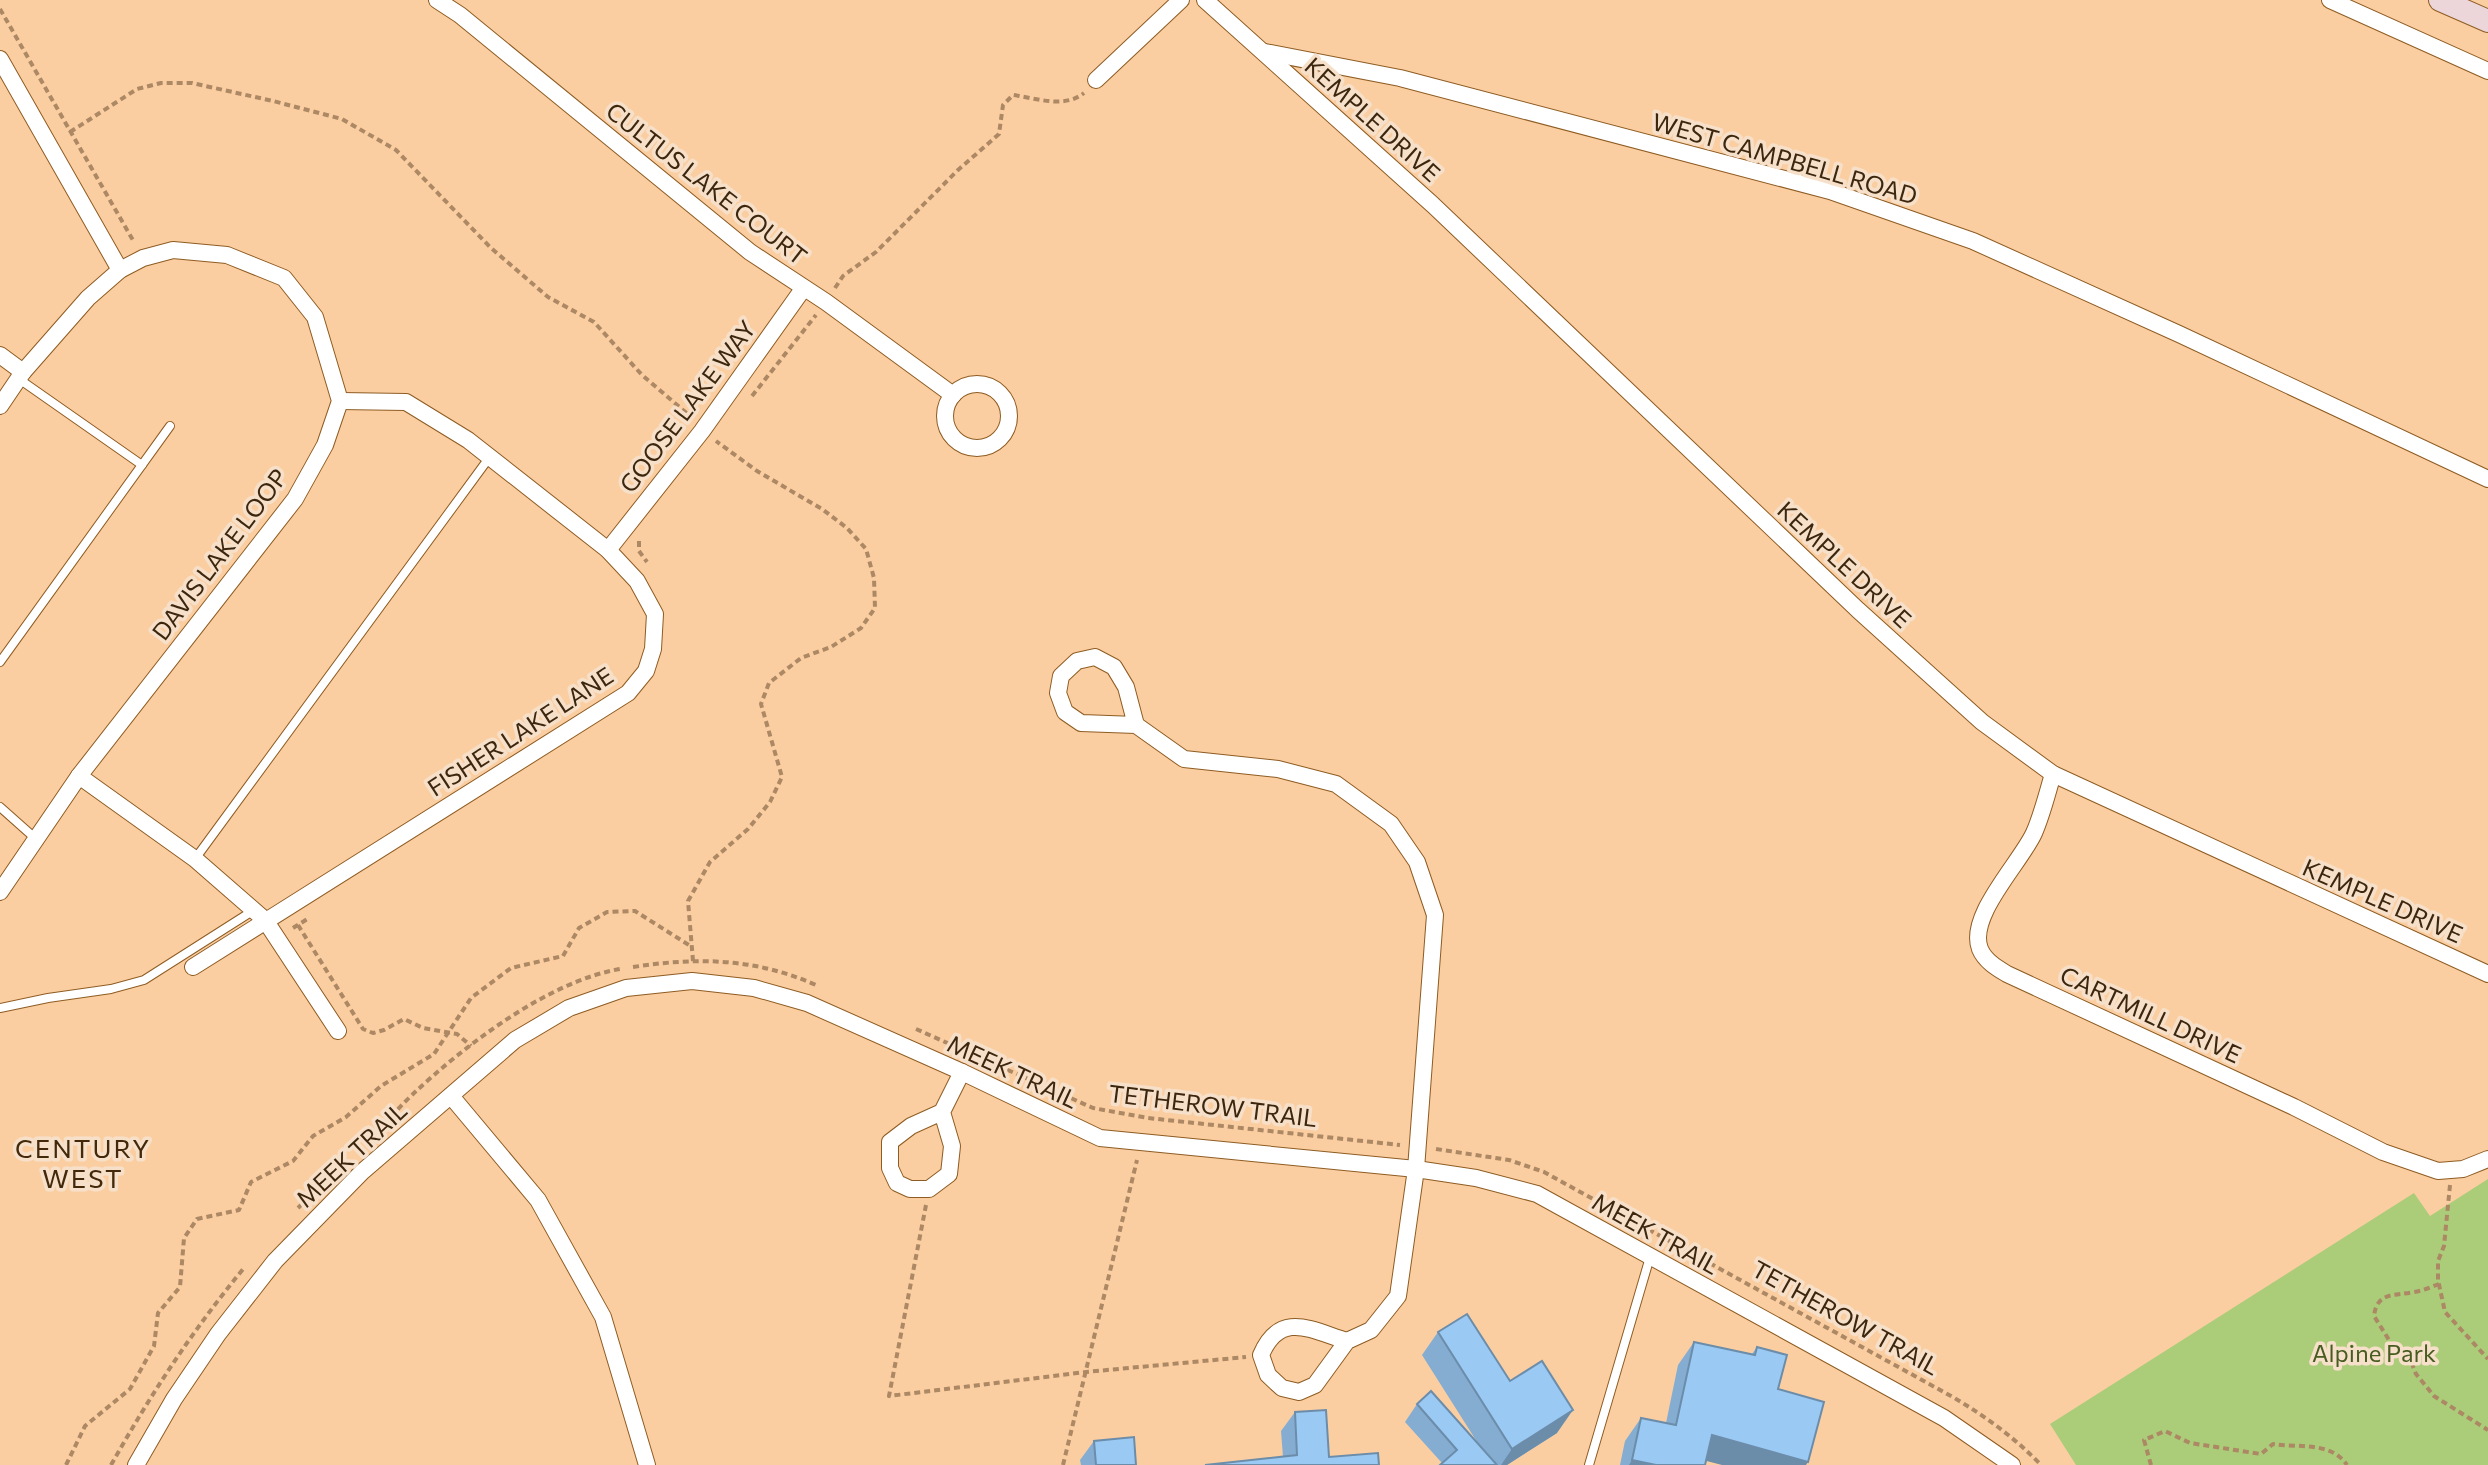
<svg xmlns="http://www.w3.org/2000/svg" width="2488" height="1465" font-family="Commissioner,sans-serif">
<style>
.green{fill:#abcc78}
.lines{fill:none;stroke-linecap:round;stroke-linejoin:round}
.lane-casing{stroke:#8e5c22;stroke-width:10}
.street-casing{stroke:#8e5c22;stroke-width:18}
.secondary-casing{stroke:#8e5c22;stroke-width:24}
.path{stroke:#ac8864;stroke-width:4;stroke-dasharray:6 4;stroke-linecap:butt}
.lane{stroke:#fff;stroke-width:8}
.street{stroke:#fff;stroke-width:16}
.secondary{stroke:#ecd6da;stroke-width:22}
.wall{fill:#84add1}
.shaded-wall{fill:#6c8daa}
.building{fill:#9ac9f3;stroke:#6c8daa;stroke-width:2}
.labels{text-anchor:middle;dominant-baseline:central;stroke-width:7;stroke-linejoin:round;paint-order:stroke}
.street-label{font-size:24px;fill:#3c260e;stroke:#f7e0ca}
.park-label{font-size:24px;fill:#465c20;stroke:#f7e0ca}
.neighbourhood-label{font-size:26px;letter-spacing:2px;fill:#43290a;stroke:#f7e0ca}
</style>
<rect width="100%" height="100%" fill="#fbcea1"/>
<path class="green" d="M2488 1179V1465H2076L2050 1424 2414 1193 2430 1216Z"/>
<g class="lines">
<g class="lane-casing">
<g id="lane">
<path d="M19 379 142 465"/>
<path d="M0 662 170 426"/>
<path d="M0 807 36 839"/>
<path d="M195 859 489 458"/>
<path d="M0 1008 48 998 111 989 144 980 254 910"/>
<path d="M1589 1465 1650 1257"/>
</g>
</g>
<g class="street-casing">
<g id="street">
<path d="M437 0 460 15 750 252 826 302 953 395"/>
<path d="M1205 0 1433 205 1858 610 1982 722 2053 774 2488 974"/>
<path d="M2330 0 2488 71"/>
<path d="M1265 52 1400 78 1830 191 1973 241 2179 334 2488 479"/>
<path d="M0 59 120 270"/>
<path d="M1096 80 1181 0"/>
<path d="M0 355 23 372"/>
<circle cx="977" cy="416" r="32"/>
<path d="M0 406 23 372 88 298 120 270 143 258 173 250 227 255 284 278 315 317 340 401 325 445 295 499 79 776 0 892"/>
<path d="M608 550 702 431 803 289"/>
<path d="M1136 725 1126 687 1114 667 1095 657 1077 661 1061 676 1058 693 1065 712 1081 723 1136 725 1184 759 1278 769 1336 784 1391 824 1417 862 1435 915 1416 1169 1398 1296 1371 1330 1347 1341 1315 1385 1299 1392 1282 1388 1268 1375 1261 1355C1280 1310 1311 1330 1347 1341"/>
<path d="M2053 774C2047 794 2042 815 2034 833 2021 862 1967 916 1980 949 1985 961 1997 968 2007 974L2294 1107 2383 1152 2438 1171 2463 1169 2488 1159"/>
<path d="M79 776 195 859 265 920 338 1031"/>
<path d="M193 967 628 693 646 671 653 649 655 614 637 581 608 550 468 440 406 402 340 401"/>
<path d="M451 1096 538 1200 603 1317 647 1465"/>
<path d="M942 1112 952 1146 949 1174 929 1189H910L897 1183 890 1168V1142L911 1126 942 1112 962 1072"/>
<path d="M136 1465 174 1399 218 1334 275 1261 362 1172 515 1040 569 1008 626 988 692 981 754 988 807 1003 962 1072 1100 1138 1416 1169 1476 1178 1537 1194 1944 1418 2012 1465"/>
</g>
</g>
<g class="secondary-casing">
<path id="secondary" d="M2440 0 2488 21"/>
</g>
<g class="path">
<path d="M0 9 134 242"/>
<path d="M70 132 137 89 161 83H192L273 101 342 119 396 150 491 248 548 297 594 322 642 375 690 416"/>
<path d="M835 288 843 276 876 252 958 170 999 134 1003 105 1013 95C1036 98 1064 109 1084 93"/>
<path d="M752 396 816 315"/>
<path d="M639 541V551L647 562"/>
<path d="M298 925 363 1029 373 1033 384 1030 404 1019 423 1028 457 1034 471 1046"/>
<path d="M293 928 309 918"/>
<path d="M693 961 688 901 710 862 748 829 770 802 782 777 761 704 769 683 801 658 831 647 861 628 875 608 874 578 866 549 847 528 822 509 757 471 716 441"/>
<path d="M633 967C698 957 755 958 816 985"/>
<path d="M916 1029 1093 1108 1148 1118 1400 1145"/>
<path d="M370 1138C385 1124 398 1108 413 1094 465 1045 549 981 620 969"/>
<path d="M1436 1149 1509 1160 1544 1172 1951 1396C1985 1416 2014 1437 2041 1465"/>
<path d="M2450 1185 2444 1246 2438 1261V1280L2445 1312 2488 1359"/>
<path d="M926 1205 889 1396 1086 1372 1246 1357"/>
<path d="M298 1208 320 1186"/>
<path d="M2439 1284C2431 1287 2422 1291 2414 1292 2393 1296 2377 1292 2374 1316L2394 1348 2409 1356 2416 1374 2434 1396 2488 1430"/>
<path d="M66 1465 85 1426 130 1389 154 1346 158 1313 180 1287 184 1238 197 1219 239 1210 251 1182 293 1161 313 1136 346 1117 381 1086 434 1054 471 998 511 968 563 956 579 928 607 912 635 911 692 947"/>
<path d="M111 1465C151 1394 192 1331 244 1268"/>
<path d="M1063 1465 1137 1160"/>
<path d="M2151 1465 2144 1440 2165 1431 2190 1443 2261 1454 2273 1444C2298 1448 2331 1441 2347 1465"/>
</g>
<use href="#lane" class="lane"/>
<use href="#street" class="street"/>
<use href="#secondary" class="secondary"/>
</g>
<g class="wall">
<path d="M1438 1332 1510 1381 1557 1433 1507 1465H1440L1442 1463 1405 1422 1417 1404 1479 1445 1422 1355Z"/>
<path d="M1694 1342 1752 1354 1757 1347 1787 1355 1706 1461 1705 1465H1620L1625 1441 1641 1418 1666 1423 1678 1365Z"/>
<path d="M1295 1412 1329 1457 1379 1465H1204L1283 1457 1281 1431Z"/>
<path d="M1094 1441 1136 1465H1081L1080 1460Z"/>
</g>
<g class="shaded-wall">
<path d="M1573 1410 1557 1433 1507 1465H1501L1512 1449Z"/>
<path d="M1712 1435 1808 1462 1806 1465H1722L1695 1458Z"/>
<path d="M1632 1460 1656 1465H1629Z"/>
</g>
<g class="building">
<path d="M1467 1314 1510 1381 1542 1361 1573 1410 1512 1449 1438 1332Z"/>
<path d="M1694 1342 1755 1355 1757 1347 1787 1355 1778 1389 1824 1402 1808 1462 1712 1435 1705 1465H1656L1632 1460 1641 1418 1676 1425Z"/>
<path d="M1431 1391 1497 1465H1440L1457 1450 1417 1404Z"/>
<path d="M1326 1410 1329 1457 1378 1453 1379 1465H1205L1297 1455 1295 1412Z"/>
<path d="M1134 1437 1136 1465H1096L1094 1441Z"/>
</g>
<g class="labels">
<g class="street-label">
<text transform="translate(1373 119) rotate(42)">KEMPLE DRIVE</text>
<text transform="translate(1785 158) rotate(16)">WEST CAMPBELL ROAD</text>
<text transform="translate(707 183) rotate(38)">CULTUS LAKE COURT</text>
<text transform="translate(687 406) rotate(-53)">GOOSE LAKE WAY</text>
<text transform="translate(219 554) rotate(-53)">DAVIS LAKE LOOP</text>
<text transform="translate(1845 564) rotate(43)">KEMPLE DRIVE</text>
<text transform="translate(520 731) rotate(-33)">FISHER LAKE LANE</text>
<text transform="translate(2383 900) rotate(24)">KEMPLE DRIVE</text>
<text transform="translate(2151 1014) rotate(25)">CARTMILL DRIVE</text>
<text transform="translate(1013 1071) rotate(25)">MEEK TRAIL</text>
<text transform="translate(1213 1105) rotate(7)">TETHEROW TRAIL</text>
<text transform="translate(351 1154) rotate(-43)">MEEK TRAIL</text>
<text transform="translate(1656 1233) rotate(29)">MEEK TRAIL</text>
<text transform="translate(1846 1317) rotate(29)">TETHEROW TRAIL</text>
</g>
<g class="park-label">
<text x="2374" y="1352">Alpine Park</text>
</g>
<g class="neighbourhood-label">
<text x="83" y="1147">CENTURY<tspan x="83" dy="30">WEST</tspan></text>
</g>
</g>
</svg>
